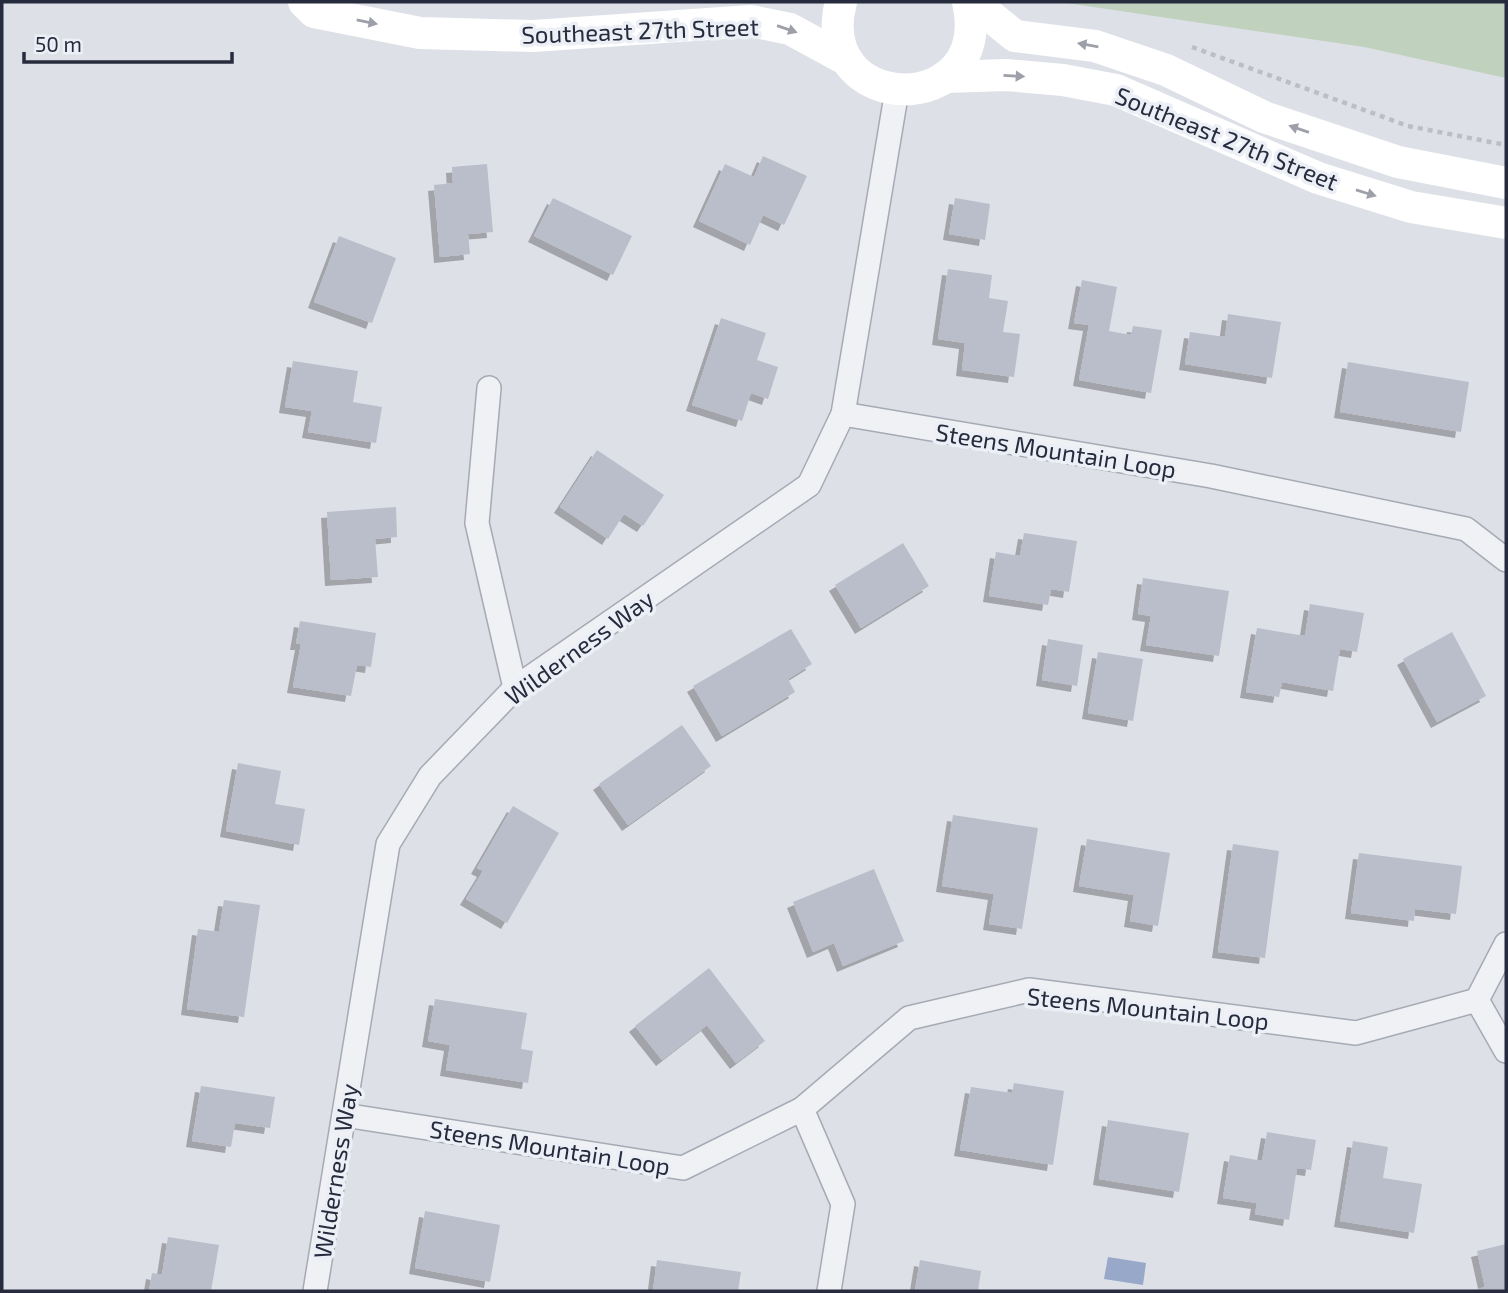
<svg xmlns="http://www.w3.org/2000/svg" width="1508" height="1293" font-family="'Exo 2',sans-serif">
<style>
.green{fill:#c0d1be}
.water{fill:#97a8c8}
.building{fill:#babeca;filter:url(#shadow)}
.lines{fill:none;stroke-linecap:round;stroke-linejoin:round}
.minor-casing{stroke:#a6aab4;stroke-width:26}
.path{stroke:#bbbec5;stroke-width:4.5;stroke-dasharray:5 5;stroke-linecap:butt}
.minor{stroke:#eff1f5;stroke-width:23}
.secondary{stroke:#fff;stroke-width:32}
.oneway{fill:#9da0a8}
.labels{text-anchor:middle;dominant-baseline:central;stroke-width:7;stroke-linejoin:round;paint-order:stroke}
.street-label{font-size:24px;fill:#262c3e;stroke:#eceff5}
</style>
<defs>
<filter id="shadow"><feDropShadow dx="-6" dy="6" stdDeviation="0" flood-color="#0004"/></filter>
</defs>
<rect width="100%" height="100%" fill="#dde0e7"/>
<path class="green" d="M1060 2H1506V78L1364 47Z"/>
<path class="water" d="M1108 1257 1146 1263 1143 1285 1104 1279Z"/>
<g class="building">
<path d="M763 156 807 176 784 225 763 215 750 245 699 221 725 164 754 177Z"/>
<path d="M487 164 493 232 468 234 470 254 440 257 434 185 453 183 452 167Z"/>
<path d="M553 198 632 236 613 275 534 236Z"/>
<path d="M955 198 990 204 985 240 949 234Z"/>
<path d="M339 236 396 258 372 323 314 302Z"/>
<path d="M948 269 992 275 989 298 1008 301 1003 332 1020 334 1014 377 962 370 965 343 938 339Z"/>
<path d="M1082 280 1117 287 1109 331 1131 335 1133 326 1162 330 1151 393 1079 380 1089 325 1074 323Z"/>
<path d="M1228 314 1281 322 1272 378 1185 364 1190 332 1225 337Z"/>
<path d="M721 318 766 333 757 360 778 367 768 399 751 393 742 421 692 405Z"/>
<path d="M293 361 358 371 353 402 382 407 376 443 308 432 312 411 285 407Z"/>
<path d="M1348 362 1469 382 1461 432 1340 412Z"/>
<path d="M597 450 664 495 643 526 624 514 608 539 560 507Z"/>
<path d="M396 507 397 537 375 539 378 577 331 580 327 512Z"/>
<path d="M1024 533 1077 541 1069 592 1051 589 1048 605 989 596 996 552 1020 556Z"/>
<path d="M903 543 929 586 861 628 835 585Z"/>
<path d="M1143 578 1229 591 1219 656 1146 645 1151 616 1138 614Z"/>
<path d="M1310 604 1364 613 1357 652 1340 649 1333 691 1282 682 1279 697 1246 692 1257 628 1305 636Z"/>
<path d="M300 621 376 633 371 667 357 665 351 696 293 687 301 644H296Z"/>
<path d="M791 629 812 664 788 679 795 692 722 736 693 686Z"/>
<path d="M1452 632 1486 696 1437 722 1403 659Z"/>
<path d="M1048 639 1083 645 1077 686 1042 680Z"/>
<path d="M1098 652 1143 659 1133 721 1088 713Z"/>
<path d="M682 725 711 766 628 825 599 784Z"/>
<path d="M238 763 281 771 275 804 305 809 299 845 226 831Z"/>
<path d="M513 806 559 833 507 923 466 899 483 871 477 868Z"/>
<path d="M953 815 1038 828 1022 929 989 924 994 894 942 886Z"/>
<path d="M1087 839 1170 853 1158 926 1130 921 1134 895 1079 886Z"/>
<path d="M1233 844 1279 851 1265 958 1218 952Z"/>
<path d="M1359 853 1462 866 1456 914 1415 909 1414 921 1351 913Z"/>
<path d="M874 869 904 941 843 966 834 943 813 952 793 902Z"/>
<path d="M224 900 260 905 244 1017 187 1009 198 929 219 932Z"/>
<path d="M709 968 765 1041 736 1063 707 1025 662 1060 635 1026Z"/>
<path d="M435 999 527 1013 521 1049 533 1051 528 1083 446 1070 450 1045 428 1041Z"/>
<path d="M1014 1083 1064 1091 1053 1165 960 1150 971 1087 1012 1093Z"/>
<path d="M201 1086 275 1097 270 1128 235 1123 231 1147 192 1141Z"/>
<path d="M1108 1120 1189 1133 1179 1192 1099 1179Z"/>
<path d="M1267 1132 1316 1140 1311 1170 1297 1168 1289 1220 1255 1214 1257 1203 1223 1198 1230 1155 1262 1161Z"/>
<path d="M1353 1141 1388 1147 1383 1178 1422 1184 1414 1233 1340 1221Z"/>
<path d="M425 1211 500 1225 490 1282 415 1268Z"/>
<path d="M168 1237 219 1245 211 1291H149L152 1273 162 1275Z"/>
<path d="M1506 1244V1291H1472L1485 1287 1477 1251Z"/>
<path d="M657 1260 741 1272 738 1291H653Z"/>
<path d="M920 1260 981 1271 978 1291H915Z"/>
</g>
<g class="lines">
<g class="minor-casing">
<g id="minor">
<path d="M489 388 477 523 515 688"/>
<path d="M843 414 1211 476 1466 529 1506 560"/>
<path d="M1477 1000 1506 1051"/>
<path d="M802 1109 843 1204 829 1291"/>
<path d="M344 1115 683 1168 802 1109 909 1018 1029 990 1356 1033 1477 1000 1506 944"/>
<path d="M315 1291 388 844 430 776 515 688 809 485 843 414 897 90"/>
</g>
</g>
<path class="path" d="M1192 47 1408 126 1506 145"/>
<use href="#minor" class="minor"/>
<g class="secondary">
<path d="M304 2 314 12 420 33 533 36 751 21 790 29 847 60"/>
<path d="M841 2C811 116 995 121 968 2"/>
<path d="M973 2 1015 36 1095 46 1166 70 1264 117 1398 162 1506 183"/>
<path d="M945 77 1006 75 1063 80 1116 90 1318 178 1411 207 1506 223"/>
</g>
</g>
<defs><path id="oneway-solid" d="M-6-.8H1V-3.2L6.5 0L1 3.2V.8H-6Z" transform="scale(1.75)"/></defs>
<g class="oneway">
<use href="#oneway-solid" transform="translate(367 22) rotate(11)"/>
<use href="#oneway-solid" transform="translate(787 29) rotate(19)"/>
<use href="#oneway-solid" transform="translate(1088 45) rotate(-170)"/>
<use href="#oneway-solid" transform="translate(1014 76) rotate(3)"/>
<use href="#oneway-solid" transform="translate(1299 129) rotate(-161)"/>
<use href="#oneway-solid" transform="translate(1366 193) rotate(17)"/>
</g>
<g class="labels">
<g class="street-label">
<text transform="translate(640 30) rotate(-2)">Southeast 27th Street</text>
<text transform="translate(1227 138) rotate(22)">Southeast 27th Street</text>
<text transform="translate(1056 450) rotate(9)">Steens Mountain Loop</text>
<text transform="translate(579 647) rotate(-36)">Wilderness Way</text>
<text transform="translate(1148 1008) rotate(6)">Steens Mountain Loop</text>
<text transform="translate(550 1147) rotate(9)">Steens Mountain Loop</text>
<text transform="translate(335 1171) rotate(-81)">Wilderness Way</text>
</g>
</g>
<rect width="1508" height="1293" fill="none" stroke="#262c3e" stroke-width="7"/>
<path d="M24 52v10h208v-10" fill="none" stroke="#262c3e" stroke-width="3.5"/>
<text x="35" y="52" font-size="21" fill="#262c3e" stroke="#eceff5" stroke-width="5" paint-order="stroke">50 m</text>
</svg>
